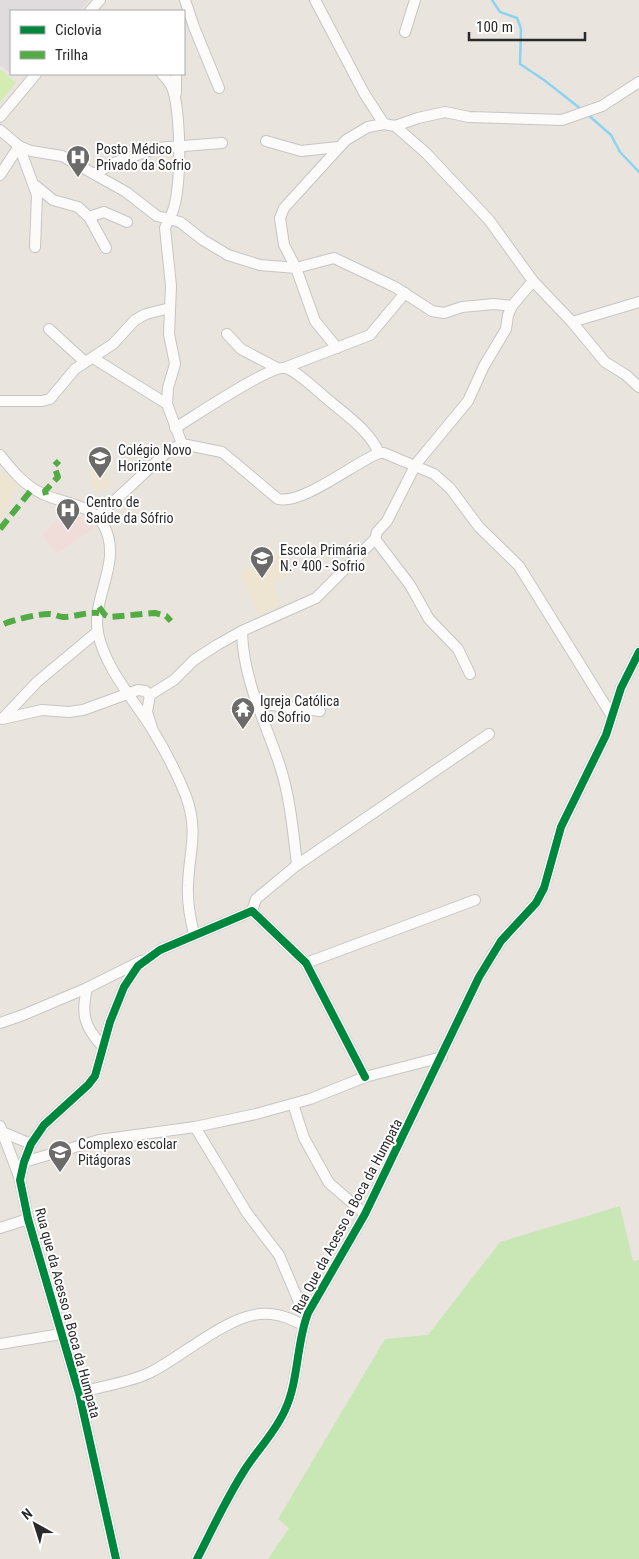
<svg xmlns="http://www.w3.org/2000/svg" width="639" height="1559" font-family="'Roboto Condensed',sans-serif">
<style>
.industrial{fill:#e0dcde}
.education{fill:#ede5d2}
.medical{fill:#f0ddda}
.green{fill:#c8e7b5}
.pitch{fill:#d4ebb2}
.lines{fill:none;stroke-linecap:round;stroke-linejoin:round}
.stream{stroke:#8dd3f0;stroke-width:2.5}
.minor-casing{stroke:#c6c5c5;stroke-width:12}
.minor{stroke:#fcfbfa;stroke-width:10}
.quiet{stroke:#53ab44;stroke-width:6;stroke-dasharray:12 6;stroke-linecap:butt}
.cycleway-casing{stroke:#fff;stroke-width:11}
.cycleway{stroke:#00873e;stroke-width:8}
.labels{text-anchor:middle;dominant-baseline:central;stroke-width:4;stroke-linejoin:round;paint-order:stroke}
.poi-label{font-size:14px;fill:#2a2a2a;stroke:#fff;text-anchor:start}
.street-label{font-size:14px;fill:#2a2a2a;stroke:#fff}
</style>
<rect width="100%" height="100%" fill="#e9e5de"/>
<path class="industrial" d="M0 0H89L79 11H11V74L0 65Z"/>
<g class="education">
<path d="M104 466 111 487 96 492 89 471Z"/>
<path d="M0 472 6 473 18 484 0 523Z"/>
<path d="M271 546 291 573 273 586 282 604 259 615 239 572 257 564 253 554Z"/>
</g>
<path class="medical" d="M67 511 86 519 95 528 56 554 42 534Z"/>
<path class="green" d="M620 1206 633 1261 639 1260V1559H268L289 1528 278 1519 385 1339 428 1335 500 1242Z"/>
<path class="pitch" d="M0 69 16 83 0 102Z"/>
<g class="lines">
<g class="stream">
<path d="M492 0 500 12 517 18 521 29 520 64 544 80 581 109"/>
<path d="M587 114 611 135 620 152 639 172"/>
</g>
<g class="minor-casing">
<g id="minor">
<path d="M185 0 194 27 219 88"/>
<path d="M315 0 364 93 384 124 395 126 426 153 489 220 533 281 572 322 605 362 626 375 639 387"/>
<path d="M90 11 100 0"/>
<path d="M405 32 415 0"/>
<path d="M162 74C166 78 171 84 173 90 181 114 183 198 169 219L180 222 203 240 228 255 260 265 296 268 334 258 395 287 432 311 444 313 462 307 494 304 512 306"/>
<path d="M176 74V93"/>
<path d="M0 117 36 74"/>
<path d="M395 126 418 118 445 112 469 117 562 120 602 106 639 82"/>
<path d="M0 130 19 146 31 151 62 156 126 192 157 216 169 219 165 228 171 286 169 334 175 364 168 388 167 404 182 444"/>
<path d="M266 141 301 151 338 147"/>
<path d="M19 146 37 195 35 247"/>
<path d="M94 174 114 163 157 148 222 143"/>
<path d="M0 175 19 146"/>
<path d="M36 186 53 200 78 207 89 217 106 248"/>
<path d="M89 217 104 212 127 222"/>
<path d="M572 322 639 302"/>
<path d="M49 329 85 362"/>
<path d="M227 334 241 349 277 368"/>
<path d="M337 348 315 321 296 268 284 245 280 218 284 208 346 140 368 127 384 124"/>
<path d="M93 358 167 404"/>
<path d="M284 368 370 335 405 293"/>
<path d="M0 401H42L50 399 75 369 113 344 135 320 146 314 170 308"/>
<path d="M175 428C192 418 271 364 286 368 299 372 320 394 332 403 349 417 370 432 379 453"/>
<path d="M0 455C12 470 24 485 41 493 62 504 91 503 104 526 123 562 91 597 98 633 105 668 134 700 152 729 163 747 178 776 186 796 199 833 189 850 188 886 187 903 190 918 194 934"/>
<path d="M97 517 167 452 182 444 222 452 278 499C302 505 354 463 379 453H384L434 474 450 488 479 527 519 566 612 716"/>
<path d="M375 539 410 585 429 619 458 649 470 674"/>
<path d="M242 631C243 679 264 719 279 763 290 796 293 830 297 865"/>
<path d="M256 703 320 711"/>
<path d="M3 718 37 682 98 631"/>
<path d="M2 719 42 710 69 712 83 710 138 690 145 691 150 695"/>
<path d="M152 728 147 712 150 695 174 680 194 660 217 645 242 631 316 598 375 539 377 532 387 521 416 464 468 401 484 366 506 329 508 315 512 306 533 281"/>
<path d="M252 911 256 899 297 865 489 734"/>
<path d="M306 963 475 900"/>
<path d="M87 988C81 1014 84 1026 102 1046"/>
<path d="M0 1023 23 1015 87 988 141 961"/>
<path d="M293 1104 304 1138 329 1183 365 1214"/>
<path d="M0 1126 20 1179"/>
<path d="M195 1127 247 1213 279 1255 299 1302 308 1313"/>
<path d="M0 1131 31 1144"/>
<path d="M24 1162 99 1140 195 1127 256 1114 310 1099 365 1077 442 1057"/>
<path d="M0 1228 28 1219"/>
<path d="M0 1344 61 1334"/>
<path d="M79 1393C101 1386 128 1383 149 1373 183 1357 233 1309 271 1314 283 1315 293 1320 303 1325"/>
<path d="M116 1559 79 1393 28 1219 20 1180 24 1162 31 1144 44 1125 88 1085 95 1076 110 1022 124 987 138 966 160 950 252 911 306 963 365 1077"/>
<path d="M197 1559C212 1530 226 1499 244 1471 257 1450 275 1433 285 1410 299 1380 296 1344 308 1313L365 1214 479 977 501 941 536 903 544 888 561 827 606 735 621 688 639 652"/>
</g>
</g>
<use href="#minor" class="minor"/>
<g class="quiet">
<path d="M46 495 45 491 58 477 54 466 59 461"/>
<path d="M0 529 33 488"/>
<path d="M99 607 105 615 109 617 155 613 166 616 171 621"/>
<path d="M4 624C13 620 41 613 51 614 55 614 59 617 63 617 75 617 85 612 99 613"/>
</g>
<g class="cycleway-casing">
<g id="cycleway">
<path d="M116 1559 79 1393 28 1219 20 1180 24 1162 31 1144 44 1125 88 1085 95 1076 110 1022 124 987 138 966 160 950 252 911 306 963 365 1077"/>
<path d="M197 1559C212 1530 226 1499 244 1471 257 1450 275 1433 285 1410 299 1380 296 1344 308 1313L365 1214 479 977 501 941 536 903 544 888 561 827 606 735 621 688 639 652"/>
</g>
</g>
<use href="#cycleway" class="cycleway"/>
</g>
<defs>
<g id="hospital-pin" transform="scale(1.25)"><path d="M0 17L-7.5 6A9.5 9.5 0 1 1 7.5 6Z" fill="#6d6b69" stroke="#fff"/><path d="M-5-5h3v3.5h4V-5h3V5h-3V1.5h-4V5h-3Z" fill="#fff"/></g>
<g id="university-pin" transform="scale(1.25)"><path d="M0 17L-7.5 6A9.5 9.5 0 1 1 7.5 6Z" fill="#6d6b69" stroke="#fff"/><path d="M0-5L7-2L0 1L-7-2ZM-4 1L0 2.5L4 1V4Q0 6-4 4Z" fill="#fff"/></g>
<g id="school-pin" transform="scale(1.25)"><path d="M0 17L-7.5 6A9.5 9.5 0 1 1 7.5 6Z" fill="#6d6b69" stroke="#fff"/><path d="M0-5L7-2L0 1L-7-2ZM-4 1L0 2.5L4 1V4Q0 6-4 4Z" fill="#fff"/></g>
<g id="temple-pin" transform="scale(1.25)"><path d="M0 17L-7.5 6A9.5 9.5 0 1 1 7.5 6Z" fill="#6d6b69" stroke="#fff"/><path d="M0-6L5-2H3V0L6.5 2.5H4V6H1.5V3h-3V6H-4V2.5H-6.5L-3 0V-2H-5Z" fill="#fff"/></g>
</defs>
<g fill-rule="evenodd">
<use href="#hospital-pin" x="78" y="157"/>
<use href="#university-pin" x="100" y="458"/>
<use href="#hospital-pin" x="68" y="510"/>
<use href="#school-pin" x="262" y="558"/>
<use href="#temple-pin" x="243" y="709"/>
<use href="#school-pin" x="60" y="1152"/>
</g>
<g class="labels">
<g class="poi-label">
<text x="96" y="149">Posto Médico<tspan x="96" dy="16">Privado da Sofrio</tspan></text>
<text x="118" y="450">Colégio Novo<tspan x="118" dy="16">Horizonte</tspan></text>
<text x="86" y="502">Centro de<tspan x="86" dy="16">Saúde da Sófrio</tspan></text>
<text x="280" y="550">Escola Primária<tspan x="280" dy="16">N.º 400 - Sofrio</tspan></text>
<text x="260" y="701">Igreja Católica<tspan x="260" dy="16">do Sofrio</tspan></text>
<text x="78" y="1144">Complexo escolar<tspan x="78" dy="16">Pitágoras</tspan></text>
</g>
<g class="street-label">
<text transform="translate(347 1216) rotate(-62)">Rua Que da Acesso a Boca da Humpata</text>
<text transform="translate(68 1313) rotate(75)">Rua que da Acesso a Boca da Humpata</text>
</g>
</g>
<rect x="10" y="10" width="175" height="65" fill="#ffffff" stroke="#aaaaaa"/>
<rect x="20" y="26" width="25" height="8" fill="#00873e" stroke="#aaaaaa"/>
<text x="55" y="35" font-size="15" fill="#2a2a2a">Ciclovia</text>
<rect x="20" y="51" width="25" height="8" fill="#53ab44" stroke="#aaaaaa"/>
<text x="55" y="60" font-size="15" fill="#2a2a2a">Trilha</text>
<g transform="translate(35 1524) rotate(321)" stroke="#ffffff" stroke-width="4" paint-order="stroke">
<path d="M0-4L9 19L0 12L-9 19Z" fill="#2a2a2a"/>
<text y="-8" font-size="14" font-weight="bold" text-anchor="middle" fill="#2a2a2a">N</text>
</g>
<path d="M469 32v8h116v-8" fill="none" stroke="#2a2a2a" stroke-width="2.5"/>
<text x="476" y="32" font-size="15" fill="#2a2a2a" stroke="#ffffff" stroke-width="4" paint-order="stroke">100 m</text>
</svg>
